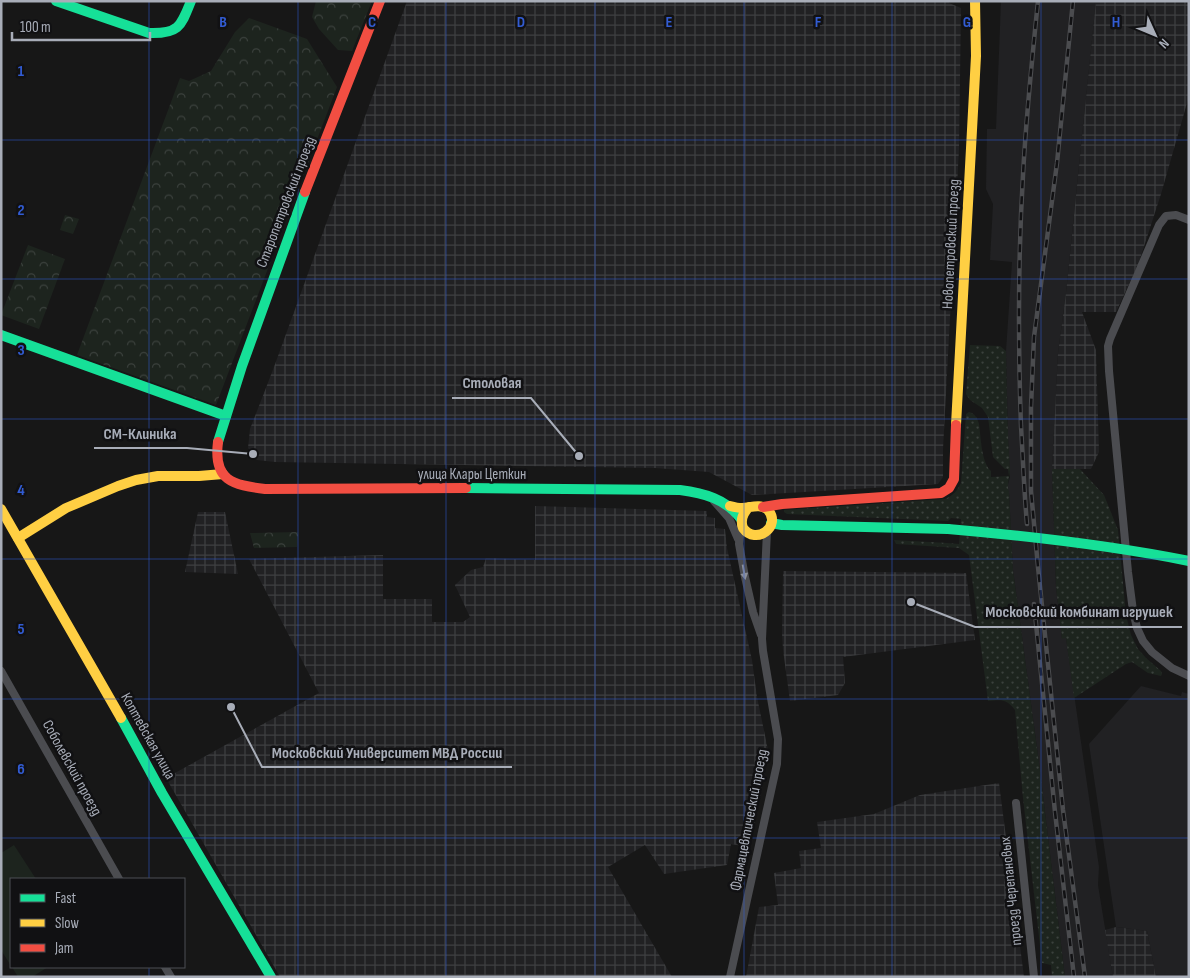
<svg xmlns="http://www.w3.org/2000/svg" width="1190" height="978" font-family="'Sofia Sans Condensed',sans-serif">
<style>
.built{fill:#212123}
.industrial{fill:url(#industrial-grid)}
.grass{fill:url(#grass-dots)}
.forest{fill:url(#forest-crowns)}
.pitch{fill:#1d241e}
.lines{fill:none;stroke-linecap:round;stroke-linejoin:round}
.street{stroke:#4b4c50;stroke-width:8}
.fast{stroke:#16e098;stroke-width:10}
.slow{stroke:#ffcf43;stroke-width:10}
.jam{stroke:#f24e42;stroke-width:10}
.tram{stroke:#4b4c4f;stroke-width:1}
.rail-casing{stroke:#4b4c4f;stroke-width:4.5}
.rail{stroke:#111113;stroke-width:2.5;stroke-dasharray:8;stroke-linecap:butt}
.fast-bridge{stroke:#16e098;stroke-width:10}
.oneway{fill:#8c9099}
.grid{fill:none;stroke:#325cd3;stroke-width:1;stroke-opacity:0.55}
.labels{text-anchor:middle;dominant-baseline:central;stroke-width:5;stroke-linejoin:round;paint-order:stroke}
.street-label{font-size:15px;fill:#a8adb8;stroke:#111113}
.grid-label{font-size:16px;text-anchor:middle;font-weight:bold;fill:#325cd3;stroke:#111113;stroke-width:5;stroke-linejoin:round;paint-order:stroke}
.leader{fill:none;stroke:#a8adb8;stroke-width:2}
.callout-dot{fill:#a8adb8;stroke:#111113;stroke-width:2}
.callout-label{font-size:16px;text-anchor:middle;font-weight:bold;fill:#a8adb8;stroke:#111113;stroke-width:5;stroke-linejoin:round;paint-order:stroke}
</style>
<defs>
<pattern id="industrial-grid" width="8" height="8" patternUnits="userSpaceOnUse" patternTransform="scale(1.25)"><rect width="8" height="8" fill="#212123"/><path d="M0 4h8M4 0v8" fill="none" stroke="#3e3f41"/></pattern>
<pattern id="grass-dots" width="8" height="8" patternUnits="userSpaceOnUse" patternTransform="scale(1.25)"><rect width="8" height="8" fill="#1d241e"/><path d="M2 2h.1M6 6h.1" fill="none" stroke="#3b413d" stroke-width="1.8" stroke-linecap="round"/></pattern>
<pattern id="forest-crowns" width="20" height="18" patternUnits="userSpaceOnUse" patternTransform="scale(1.25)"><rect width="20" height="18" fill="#1d241e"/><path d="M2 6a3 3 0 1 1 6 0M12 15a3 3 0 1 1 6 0" fill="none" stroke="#3b413d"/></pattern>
</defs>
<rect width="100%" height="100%" fill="#171717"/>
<g class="built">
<path d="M1001 1H1096L1066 293 1058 353 1052 469 1056 587 1062 638H1066L1099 867 1098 885 1113 977H1065L1039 763 1013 570 1009 493 1007 488 1010 477 1008 439 1006 351 1012 262 990 260 993 204 986 189 987 129H996Z"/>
<path d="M1141 686 1181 696 1182 692 1189 694V977H1156L1147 931 1116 927 1089 744Z"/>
</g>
<g class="industrial">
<path d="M407 1H949V3L961 8 959 149 943 449V477L938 484 752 495 709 472 655 468 275 462 257 460 248 448 250 429 274 367Z"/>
<path d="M1096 1H1189V96L1161 194 1138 265 1116 312H1082L1096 350 1099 452 1091 469H1052L1058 353 1066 293Z"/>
<path d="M535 506 707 511V517L715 518V528L725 529 727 548 752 660 757 697 768 750 761 794 749 847 731 844 727 865 664 874 645 845 608 867 672 977H280L166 778 319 693 249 559 383 555V599H432V622H463L470 617 455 585 471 570 483 567 486 558 535 560Z"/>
<path d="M198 512H225L238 574 185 572Z"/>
<path d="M783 571 966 573 975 640 843 657 845 683 838 695 790 701 783 650 782 633Z"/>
<path d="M999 783 1024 977H746L759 907 778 905 774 873 801 868 799 851 821 848 817 822 874 814 920 795Z"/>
<path d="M1116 927 1147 931 1156 977H1113L1105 930Z"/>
</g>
<g class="grass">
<path d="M970 345 1000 346 1006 351C1007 391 1007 430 1010 469 1010 478 1006 485 1009 492L1013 570 1039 763 1065 977H1052L1051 965 1042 963 1023 798 1015 710C1006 698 1001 700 988 701L969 555 959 548 896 544 894 540 947 543 959 544 961 519 951 518 948 521 787 514 784 512V510L945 499C954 495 957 491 961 483L966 414 969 412C975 414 977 417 979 424 981 437 981 462 991 471V477L1009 476 1008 469H1005L993 457 988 417 982 408 970 400 966 394Z"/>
<path d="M1052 469H1080L1104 495 1118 530 1126 615 1131 635 1138 649 1146 658 1161 671 1162 674 1161 676 1148 673 1132 662 1126 664 1074 698 1066 638 1062 639 1056 587Z"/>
</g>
<g class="forest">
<path d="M316 1H372L352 51 338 50 319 29 312 17Z"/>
<path d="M249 18 307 39 337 87 216 405 77 355 180 78 189 81 211 71 235 32Z"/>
<path d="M65 215 79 219 73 234 60 230Z"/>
<path d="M28 245 65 259 39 329 1 315Z"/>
<path d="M298 532 297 547 254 548 250 533Z"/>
</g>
<g class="pitch">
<path d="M14 845 36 879H11V966L1 950V853Z"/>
<path d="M12 967H48L32 977H18Z"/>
</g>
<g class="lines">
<g class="street">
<path d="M1189 220 1176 215 1166 216 1159 225 1110 339 1108 346 1109 371 1128 572 1133 611 1137 628 1143 641 1152 652 1172 668 1189 676"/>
<path d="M714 501 729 518 738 539"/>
<path d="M741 524 739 544 745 577 753 612 761 635"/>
<path d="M1 671 119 879"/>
<path d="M1016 803 1034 977"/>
<path d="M165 967 171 977"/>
<path d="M730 977 777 764 778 739 763 651 762 639 767 531"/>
</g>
<g class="fast">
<path d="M56 1 149 33C179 34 181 26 191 1"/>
<path d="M1 335 226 416"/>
<path d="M218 442 242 366 305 192"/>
<path d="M466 488 680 490C704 493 726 499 741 519"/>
<path d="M771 523 782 525 948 529"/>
<path d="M121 718 162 793 271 977"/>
</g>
<g class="slow">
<path d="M956 425 976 56 975 1"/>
<path d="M730 506C734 507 738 508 742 508 750 508 760 503 768 510 782 526 756 546 743 528 740 520 743 513 749 507"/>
<path d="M1 509 121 718"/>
<path d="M18 538 66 508 118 486 136 480 158 476H199L223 474"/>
</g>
<g class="jam">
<path d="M305 192 380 1"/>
<path d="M218 442C213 481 233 485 265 489L466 488"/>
<path d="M763 507 782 504 941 493 949 488 954 479 956 425"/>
</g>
<g class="tram">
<path d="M1 668 118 879"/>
<path d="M167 967 172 977"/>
</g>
<g class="rail-casing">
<g id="rail">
<path d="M1073 1 1057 163 1034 337 1031 407V491L1038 567 1063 810 1085 977"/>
<path d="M1027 524C1024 491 1023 459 1021 426 1018 342 1018 259 1023 175 1026 117 1032 59 1038 1"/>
<path d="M1034 604 1055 812 1074 977"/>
</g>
</g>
<use href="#rail" class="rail"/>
<path class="fast-bridge" d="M948 529C1029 536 1109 545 1189 561"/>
</g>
<defs><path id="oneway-solid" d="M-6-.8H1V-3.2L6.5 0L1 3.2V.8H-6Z" transform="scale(1.25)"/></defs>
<use class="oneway" href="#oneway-solid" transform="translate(744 572) rotate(80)"/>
<path class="grid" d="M149 1V879M298 1V977M446 1V977M595 1V977M744 1V977M892 1V977M1041 1V977M1 140H1189M1 279H1189M1 419H1189M1 559H1189M1 699H1189M1 838H1189M149 967V977"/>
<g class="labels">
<g class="street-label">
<text transform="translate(286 202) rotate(-69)">Старопетровский проезд</text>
<text transform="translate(951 244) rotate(-87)">Новопетровский проезд</text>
<text x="472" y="474">улица Клары Цеткин</text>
<text transform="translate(148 736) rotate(61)">Коптевская улица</text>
<text transform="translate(72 768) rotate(61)">Соболевский проезд</text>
<text transform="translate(749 820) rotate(-79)">Фармацевтический проезд</text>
<text transform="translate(1011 891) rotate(-96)">проезд Черепановых</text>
</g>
</g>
<g class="grid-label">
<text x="223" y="27">B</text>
<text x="372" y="27">C</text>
<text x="521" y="27">D</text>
<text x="669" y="27">E</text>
<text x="818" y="27">F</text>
<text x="967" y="27">G</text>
<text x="1116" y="27">H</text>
<text x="21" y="76">1</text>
<text x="21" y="215">2</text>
<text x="21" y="355">3</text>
<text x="21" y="495">4</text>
<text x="21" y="634">5</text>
<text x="21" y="774">6</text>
</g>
<path class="leader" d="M579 456L531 398H452M253 454L187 448H94M911 602L975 627H1182M231 707L262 767H512"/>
<g class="callout-dot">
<circle cx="579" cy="456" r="5"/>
<circle cx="253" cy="454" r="5"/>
<circle cx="911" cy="602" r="5"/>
<circle cx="231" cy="707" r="5"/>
</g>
<g class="callout-label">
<text x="492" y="388">Столовая</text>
<text x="140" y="439">СМ-Клиника</text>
<text x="1079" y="617">Московский комбинат игрушек</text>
<text x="387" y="758">Московский Университет МВД России</text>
</g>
<rect width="1190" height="978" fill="none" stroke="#a8adb8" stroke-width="5"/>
<rect x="10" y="878" width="175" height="90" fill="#111113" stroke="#4d4f55"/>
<rect x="20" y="894" width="25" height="8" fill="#16e098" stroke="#4d4f55"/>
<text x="55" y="903" font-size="15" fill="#a8adb8">Fast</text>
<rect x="20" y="919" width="25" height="8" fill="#ffcf43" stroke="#4d4f55"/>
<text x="55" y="928" font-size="15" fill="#a8adb8">Slow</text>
<rect x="20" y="944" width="25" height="8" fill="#f24e42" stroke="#4d4f55"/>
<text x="55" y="953" font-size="15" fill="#a8adb8">Jam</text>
<g transform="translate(1155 35) rotate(134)" stroke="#111113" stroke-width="4" paint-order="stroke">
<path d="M0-4L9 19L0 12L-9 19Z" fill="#a8adb8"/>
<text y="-8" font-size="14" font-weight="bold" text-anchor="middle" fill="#a8adb8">N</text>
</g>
<path d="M12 32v8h138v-8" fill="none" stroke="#a8adb8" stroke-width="2.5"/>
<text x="20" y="32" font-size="15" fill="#a8adb8" stroke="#111113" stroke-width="4" paint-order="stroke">100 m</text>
</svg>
